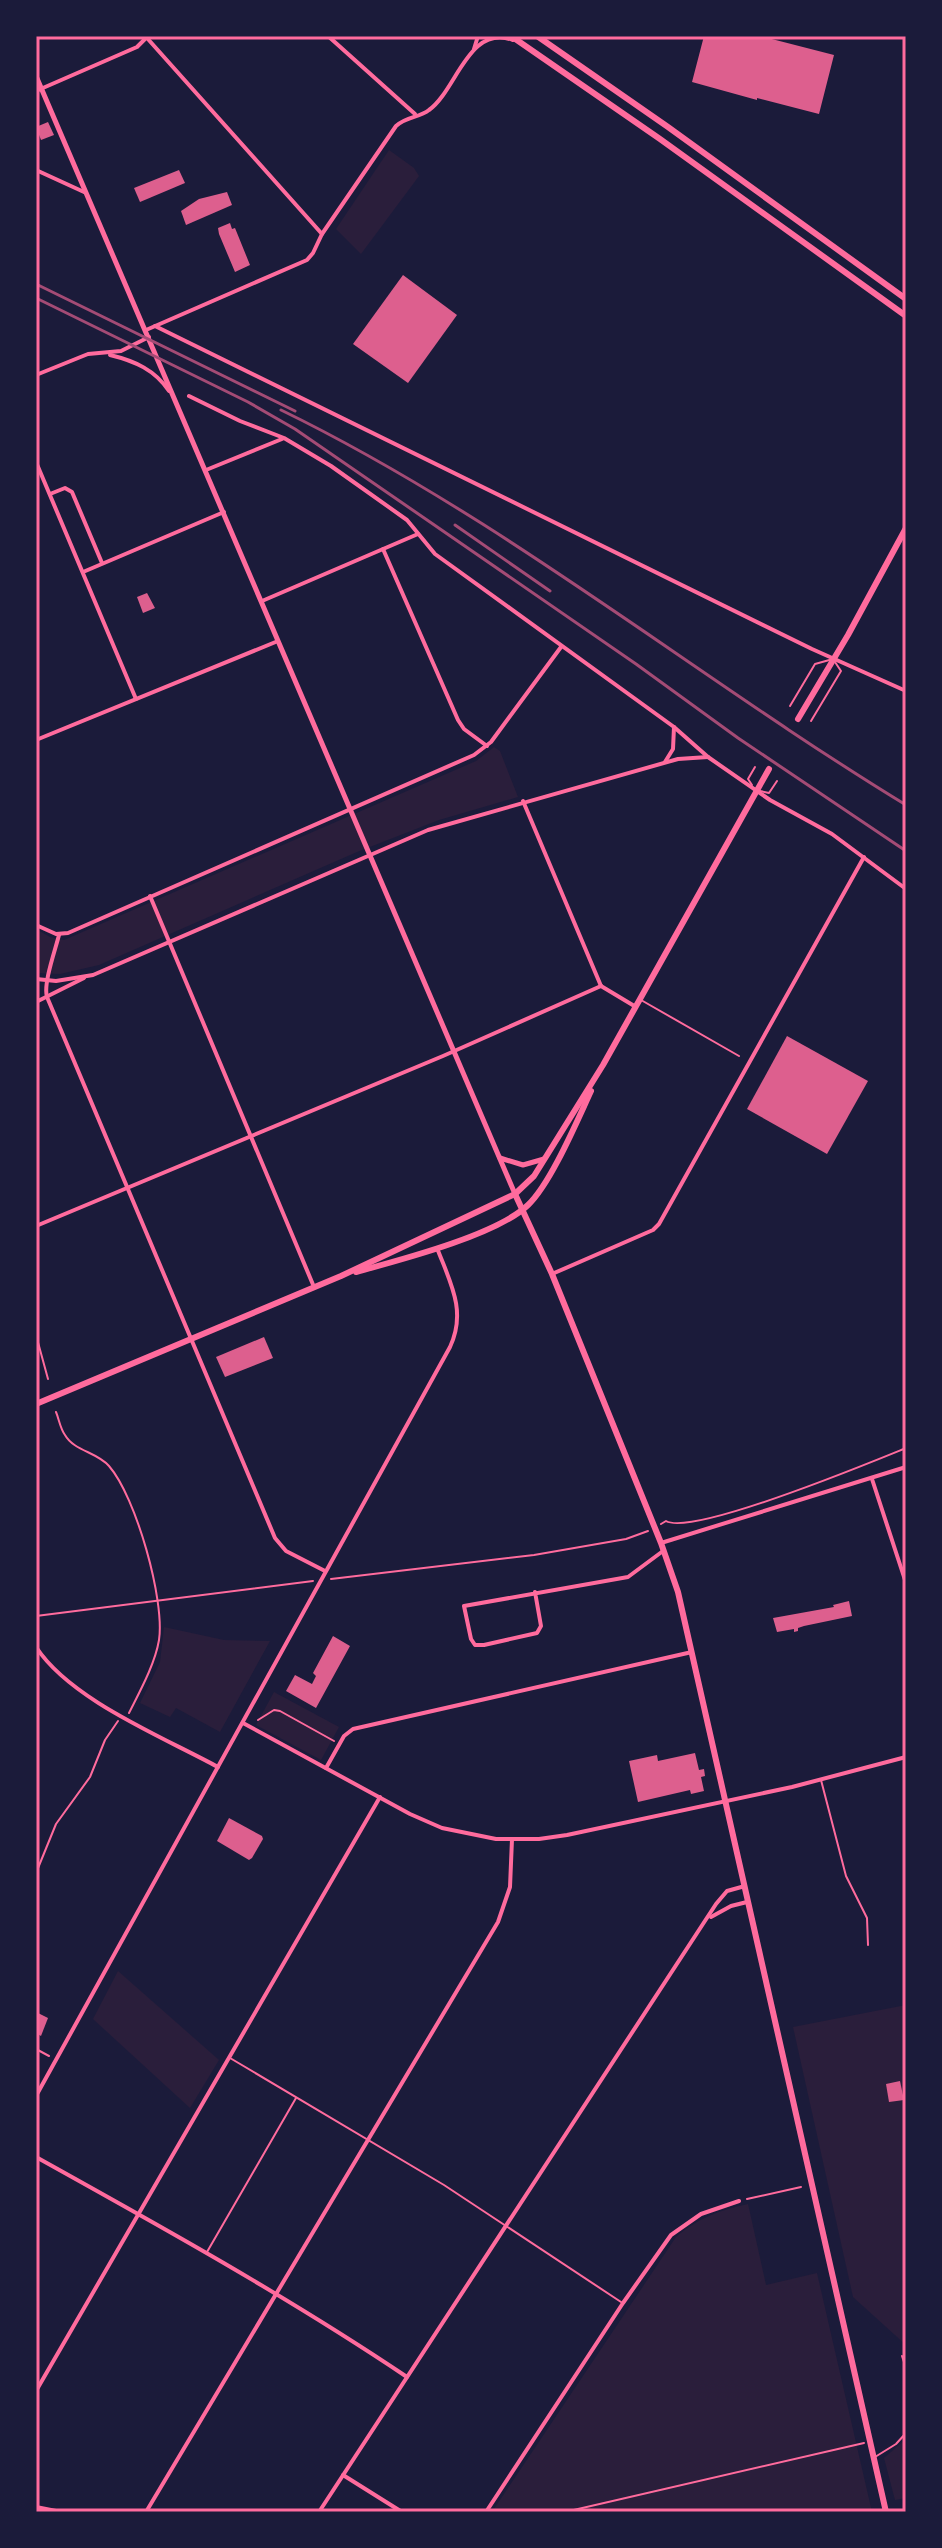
<svg xmlns="http://www.w3.org/2000/svg" width="942" height="2548" font-family="Poppins,sans-serif">
<style>
.green{fill:#2a1e3b}
.building{fill:#dd5f8e}
.lines{fill:none;stroke-linecap:round;stroke-linejoin:round}
.path{stroke:#ff6b9d;stroke-width:2}
.service{stroke:#ff6b9d;stroke-width:2}
.minor{stroke:#ff6b9d;stroke-width:4}
.tertiary{stroke:#ff6b9d;stroke-width:5}
.primary{stroke:#ff6b9d;stroke-width:6}
.rail{stroke:#a44b75;stroke-width:3}
.neatline{fill:none;stroke:#ff6b9d;stroke-width:3}
</style>
<rect width="100%" height="100%" fill="#1b1b3a"/>
<g class="green">
<path d="M389 150 414 168 419 176 361 254 336 229Z"/>
<path d="M494 747 500 751 518 797 439 820 357 852 99 965 60 974 36 973V929L50 937 64 940 476 761Z"/>
<path d="M164 1627 224 1640 270 1641 220 1732 176 1708 170 1717 140 1703 160 1662Z"/>
<path d="M274 1692 339 1727 321 1760 256 1725Z"/>
<path d="M118 1971 219 2060 190 2108 93 2019Z"/>
<path d="M906 2005V2345L853 2297 793 2027Z"/>
<path d="M748 2204 766 2285 817 2273 872 2512H492L676 2237C698 2218 720 2210 748 2204Z"/>
<path d="M906 2439V2498L895 2500 884 2458Z"/>
</g>
<g class="building">
<path d="M704 36H760L834 55 819 114 757 98V100L692 82Z"/>
<path d="M48 122 54 135 41 140 36 127Z"/>
<path d="M179 170 185 183 140 202 134 188Z"/>
<path d="M227 192 232 205 186 225 181 211 199 199Z"/>
<path d="M230 223 232 229 235 228 250 265 235 272 219 234 218 228Z"/>
<path d="M403 275 457 315 408 383 353 344Z"/>
<path d="M147 593 155 608 143 613 137 597Z"/>
<path d="M787 1036 868 1081 827 1154 747 1109Z"/>
<path d="M264 1337 273 1358 225 1377 216 1357Z"/>
<path d="M849 1601 852 1616 804 1626 798 1628V1631L794 1632V1629L777 1632 773 1618 834 1607 833 1605Z"/>
<path d="M333 1636 350 1646 316 1708 286 1691 295 1675 312 1684 316 1676 313 1673Z"/>
<path d="M695 1753 699 1770 704 1769 705 1776 701 1777 704 1791 691 1794 690 1790 638 1802 629 1761 657 1755 658 1761Z"/>
<path d="M229 1818 262 1836 263 1839 252 1858 249 1860 217 1841Z"/>
<path d="M36 2012 48 2018 41 2036 36 2033Z"/>
<path d="M900 2081 904 2100 889 2102 886 2084Z"/>
</g>
<g class="lines">
<g class="path">
<path d="M36 1335 48 1379"/>
<path d="M56 1412C59 1419 60 1428 65 1435 74 1451 97 1452 109 1466 136 1497 165 1600 159 1640 155 1664 140 1691 129 1713"/>
<path d="M661 1524 666 1521C693 1536 869 1463 906 1448"/>
<path d="M331 1579 534 1555 626 1539 648 1531"/>
<path d="M36 1616 313 1581"/>
<path d="M258 1720 274 1710 280 1711 334 1741"/>
<path d="M36 1873 56 1824 90 1777 105 1740 118 1721"/>
<path d="M36 2049 49 2056"/>
<path d="M747 2199 801 2187"/>
<path d="M565 2512 864 2443"/>
</g>
<g class="service">
<path d="M790 706 815 664 833 659 841 671 811 721"/>
<path d="M752 785 748 779 755 767"/>
<path d="M760 791 769 793 777 781"/>
<path d="M641 1000 739 1056"/>
<path d="M821 1780 846 1876 867 1918 868 1945"/>
<path d="M230 2058 444 2185 621 2302"/>
<path d="M207 2252 296 2098"/>
<path d="M902 2356 906 2368"/>
<path d="M875 2457 896 2444 906 2433"/>
</g>
<g class="minor">
<path d="M328 36 415 114"/>
<path d="M147 38 322 234"/>
<path d="M474 49 478 36"/>
<path d="M36 91 137 47 148 36"/>
<path d="M36 170 84 192"/>
<path d="M155 326 812 649 906 691"/>
<path d="M146 330 307 260 313 253 322 234 396 126C407 116 419 118 429 110 457 90 468 24 513 40"/>
<path d="M110 355C135 361 155 370 169 391"/>
<path d="M36 375 88 354 121 351 149 337"/>
<path d="M189 396 240 421 284 438 331 466 407 520 435 554 674 727 708 757 770 800 832 834 906 889"/>
<path d="M36 462 136 699"/>
<path d="M206 470 282 439"/>
<path d="M50 494 65 488 72 492 102 563"/>
<path d="M383 549 458 720 464 729 487 746"/>
<path d="M83 572 224 512"/>
<path d="M262 601 418 534"/>
<path d="M36 740 278 641"/>
<path d="M665 762 673 749 674 727"/>
<path d="M523 801 601 986"/>
<path d="M150 896 314 1287"/>
<path d="M36 925 56 934 68 933 474 755 491 742 561 647"/>
<path d="M59 935C55 951 43 984 47 997L275 1538 286 1551 325 1571"/>
<path d="M36 979 56 981 93 975 428 830 678 759 708 757"/>
<path d="M601 986 636 1007"/>
<path d="M36 1002 84 978"/>
<path d="M36 1226 443 1056 601 986"/>
<path d="M552 1274 653 1230 659 1224 864 857"/>
<path d="M872 1479 906 1583"/>
<path d="M661 1543 906 1467"/>
<path d="M535 1592 541 1626 537 1633 484 1645H475L471 1639 464 1606 628 1577 663 1551"/>
<path d="M36 1647C71 1700 161 1736 218 1767"/>
<path d="M243 1723 410 1814 442 1828 496 1839H539L567 1835 792 1787 906 1757"/>
<path d="M326 1768 344 1736 353 1729 692 1652"/>
<path d="M711 1917 731 1906 747 1902"/>
<path d="M36 2096 450 1347C467 1311 450 1282 437 1248"/>
<path d="M36 2157C162 2227 288 2297 407 2377"/>
<path d="M36 2391 380 1797"/>
<path d="M343 2475 402 2512"/>
<path d="M36 2507 61 2512"/>
<path d="M146 2512 498 1922 510 1887 512 1839"/>
<path d="M319 2512 716 1904 727 1891 745 1886"/>
<path d="M486 2512 623 2303 671 2235 701 2214 739 2201"/>
</g>
<g class="tertiary">
<path d="M36 76 515 1194"/>
<path d="M500 1158 523 1165 544 1159"/>
</g>
<g class="primary">
<path d="M511 36 660 139 906 316"/>
<path d="M537 36 668 127 906 299"/>
<path d="M798 719 848 635 906 528"/>
<path d="M515 1194 552 1274 661 1543 678 1592 886 2512"/>
<path d="M356 1272C400 1260 497 1235 528 1205 551 1183 577 1121 591 1091"/>
<path d="M36 1404 341 1276 515 1194 534 1176 603 1065 769 769"/>
</g>
<g class="rail">
<path d="M36 284 295 411"/>
<path d="M36 298 248 402 295 429 636 664 738 738 906 851"/>
<path d="M281 410C503 518 696 677 906 805"/>
<path d="M455 525 550 591"/>
</g>
</g>
<rect width="942" height="2548" fill="none" stroke="#1b1b3a" stroke-width="76"/>
<rect x="38" y="38" width="866" height="2472" class="neatline"/>
</svg>
